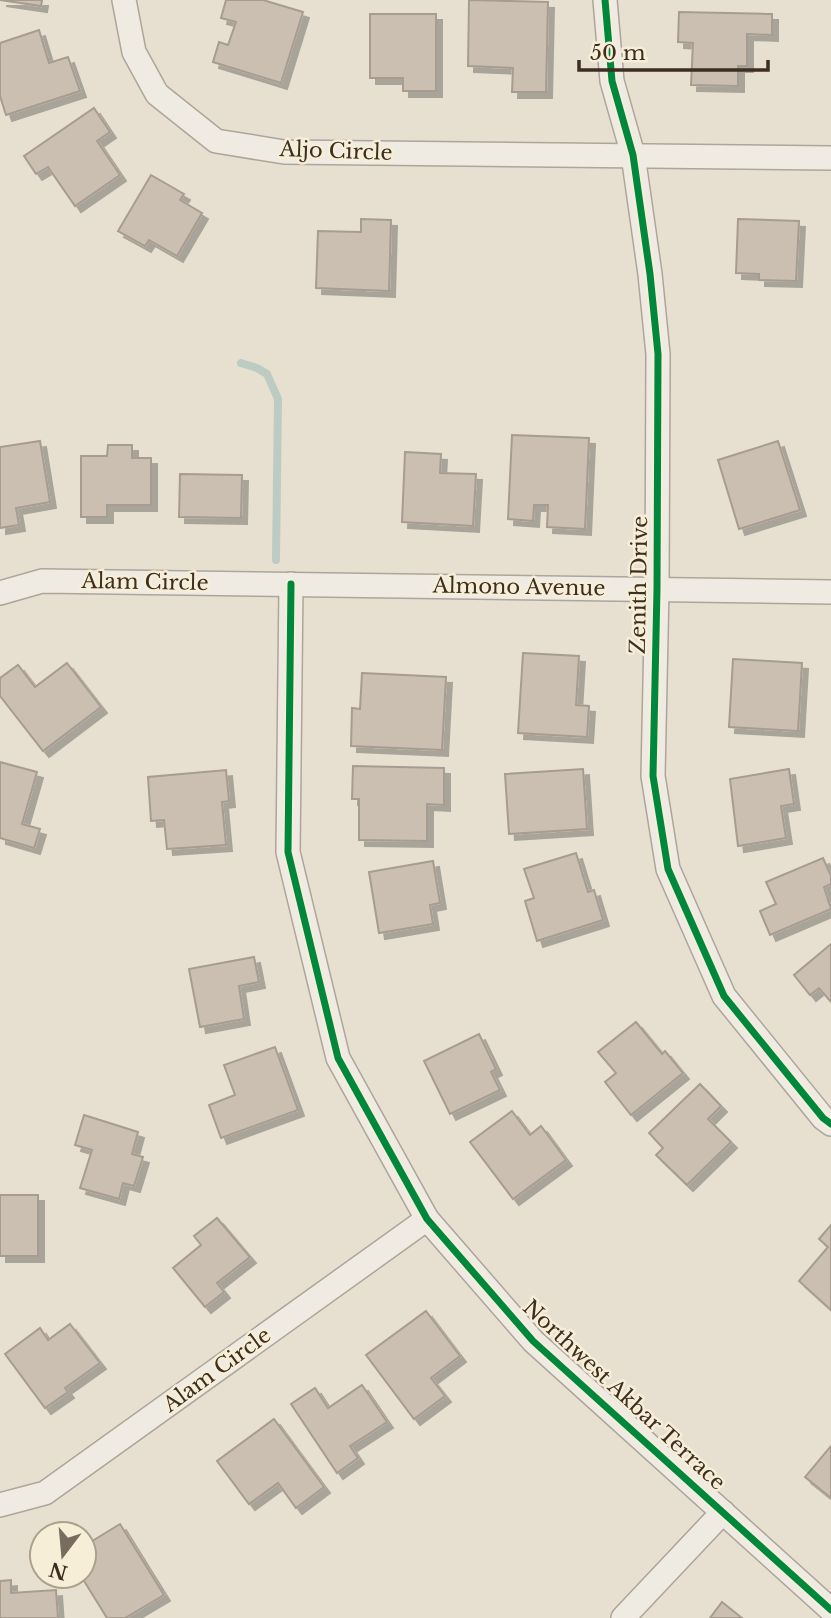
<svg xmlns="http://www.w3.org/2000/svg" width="831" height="1618" font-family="'Libre Baskerville',serif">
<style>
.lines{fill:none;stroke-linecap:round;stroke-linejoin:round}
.stream{stroke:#bcccc2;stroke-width:8}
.building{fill:#cbbfb2;stroke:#a89c90;stroke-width:2;filter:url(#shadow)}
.minor-casing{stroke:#ada599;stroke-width:26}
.minor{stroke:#efebe3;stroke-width:23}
.cycleway-casing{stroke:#f7eed8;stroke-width:11}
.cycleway{stroke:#00873e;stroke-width:7}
.labels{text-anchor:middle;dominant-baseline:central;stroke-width:5;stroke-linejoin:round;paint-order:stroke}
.street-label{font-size:21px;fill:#3d2e20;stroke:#f7eed8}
</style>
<defs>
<filter id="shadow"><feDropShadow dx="6" dy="6" stdDeviation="0" flood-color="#0004"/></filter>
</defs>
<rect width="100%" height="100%" fill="#e7e0d1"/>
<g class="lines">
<path class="stream" d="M241 363 257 368 267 374 278 399 276 560"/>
</g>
<g class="building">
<path d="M0 0H42L41 6Z"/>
<path d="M226 0H263L303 12 281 83 213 62 219 42 228 45 236 22 221 18Z"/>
<path d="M469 0 548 2 546 92H512L513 68 468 66Z"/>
<path d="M679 12 772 14V35L747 34V66H738V86L691 85 693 43 678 42Z"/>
<path d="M370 14H436V91H403V78H370Z"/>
<path d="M39 30 49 63 68 57 80 91 6 115 0 96V43Z"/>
<path d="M94 108 110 132 97 141 120 175 75 206 48 167 36 174 24 156Z"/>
<path d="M151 175 184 194 180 200 202 213 177 256 149 240 145 246 118 231Z"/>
<path d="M361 219 391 220 389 291 316 288 318 231 361 232Z"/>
<path d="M738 219 799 221 796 281 759 280V274L736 273Z"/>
<path d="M512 435 589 438 585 529 547 527 548 505H534L533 521 508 519Z"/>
<path d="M40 441 50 502 16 508 19 525 0 528V447Z"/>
<path d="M778 441 800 510 739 529 718 460Z"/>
<path d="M108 445H132V458H151V505H107V517H81V456H107Z"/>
<path d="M405 452 441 454 440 473 476 474 473 526 402 522Z"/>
<path d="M180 474 242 475 241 518 179 517Z"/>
<path d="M523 653 579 656 576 705 589 706 587 737 518 733Z"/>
<path d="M733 659 802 663 798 731 729 727Z"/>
<path d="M67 663 101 707 43 751 0 696V678L18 665 35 687Z"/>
<path d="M362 673 446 677 442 750 351 746 352 708 360 709Z"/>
<path d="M0 762 37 772 22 824 40 829 34 848 0 838Z"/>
<path d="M353 766 444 768V805L427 804V841L359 840V799H352Z"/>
<path d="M583 769 587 829 509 834 505 774Z"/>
<path d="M789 769 794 804 781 806 786 838 738 846 730 779Z"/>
<path d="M226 770 229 801 222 802 226 845 167 849 164 820 151 821 148 777Z"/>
<path d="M576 853 588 892 594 890 603 920 537 941 525 901 534 898 524 869Z"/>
<path d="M823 858 831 876V884L824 887 831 909 770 935 760 911 776 904 766 882Z"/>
<path d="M433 861 440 903 430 905 433 924 379 933 369 872Z"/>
<path d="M831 944V1002L819 988 810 995 794 975Z"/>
<path d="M254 957 259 982 239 986 244 1019 200 1027 189 969Z"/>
<path d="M636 1022 662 1054 665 1051 683 1073 631 1115 605 1082 616 1073 598 1052Z"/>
<path d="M479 1034 496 1069 491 1072 500 1090 450 1114 424 1061Z"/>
<path d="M275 1047 298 1110 221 1138 209 1105 235 1095 224 1065Z"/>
<path d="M700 1084 721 1106 708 1119 731 1142 687 1185 656 1155 663 1148 649 1133Z"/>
<path d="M512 1111 530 1135 541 1126 566 1160 513 1199 470 1142Z"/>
<path d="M84 1115 138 1132 132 1154 143 1157 134 1186 123 1183 119 1199 80 1188 92 1150 75 1145Z"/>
<rect x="0" y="1195" width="38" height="61"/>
<path d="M217 1218 250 1257 217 1283 224 1292 205 1307 173 1268 201 1245 194 1236Z"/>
<path d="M831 1225V1310L799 1281 828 1247 819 1239Z"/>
<path d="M426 1311 460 1356 431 1378 445 1396 414 1419 366 1355Z"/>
<path d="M70 1324 100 1363 65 1388 68 1392 45 1408 5 1354 40 1328 48 1340Z"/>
<path d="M362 1385 387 1422 350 1446 358 1458 337 1473 291 1404 315 1388 328 1408Z"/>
<path d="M274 1419 324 1487 296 1508 278 1483 249 1504 217 1461Z"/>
<path d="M831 1446V1498L805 1477Z"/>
<path d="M120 1524 164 1595 125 1618H107L81 1576H84V1546Z"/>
<path d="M11 1580V1593L56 1590 58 1618H0V1581Z"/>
<path d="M722 1602 742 1618H710Z"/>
</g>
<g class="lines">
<g class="minor-casing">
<g id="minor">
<path d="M124 0 134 52 157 94 216 141 284 152 831 158"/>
<path d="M605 0 612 81 633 155 650 274 658 354 657 589 653 776 668 869 724 996 823 1118 831 1124"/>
<path d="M291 584 288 852 338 1058 427 1219 533 1341 831 1610"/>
<path d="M0 593 42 581 831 592"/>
<path d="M0 1505 45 1493 427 1219"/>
<path d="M623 1618 723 1512"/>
</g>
</g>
<use href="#minor" class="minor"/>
<g class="cycleway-casing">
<g id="cycleway">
<path d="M605 0 612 81 633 155 650 274 658 354 657 589 653 776 668 869 724 996 823 1118 831 1124"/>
<path d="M291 584 288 852 338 1058 427 1219 533 1341 831 1610"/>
</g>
</g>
<use href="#cycleway" class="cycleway"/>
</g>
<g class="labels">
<g class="street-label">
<text transform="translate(336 151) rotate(2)">Aljo Circle</text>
<text transform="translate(145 582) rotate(1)">Alam Circle</text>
<text transform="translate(639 585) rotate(-89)">Zenith Drive</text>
<text transform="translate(519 587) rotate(1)">Almono Avenue</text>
<text transform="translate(217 1370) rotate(-36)">Alam Circle</text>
<text transform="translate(624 1395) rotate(43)">Northwest Akbar Terrace</text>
</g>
</g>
<g transform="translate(63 1555) rotate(196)"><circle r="33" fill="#f7eed8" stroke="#ada18e" stroke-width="2"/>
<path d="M0-5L12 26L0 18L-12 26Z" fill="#786c5e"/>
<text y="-10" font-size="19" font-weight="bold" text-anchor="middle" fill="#3d2e20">N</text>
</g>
<path d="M579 60v10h189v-10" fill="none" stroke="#3d2e20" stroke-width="3.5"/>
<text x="590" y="60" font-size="21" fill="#3d2e20" stroke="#f7eed8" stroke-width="5" paint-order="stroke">50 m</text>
</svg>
